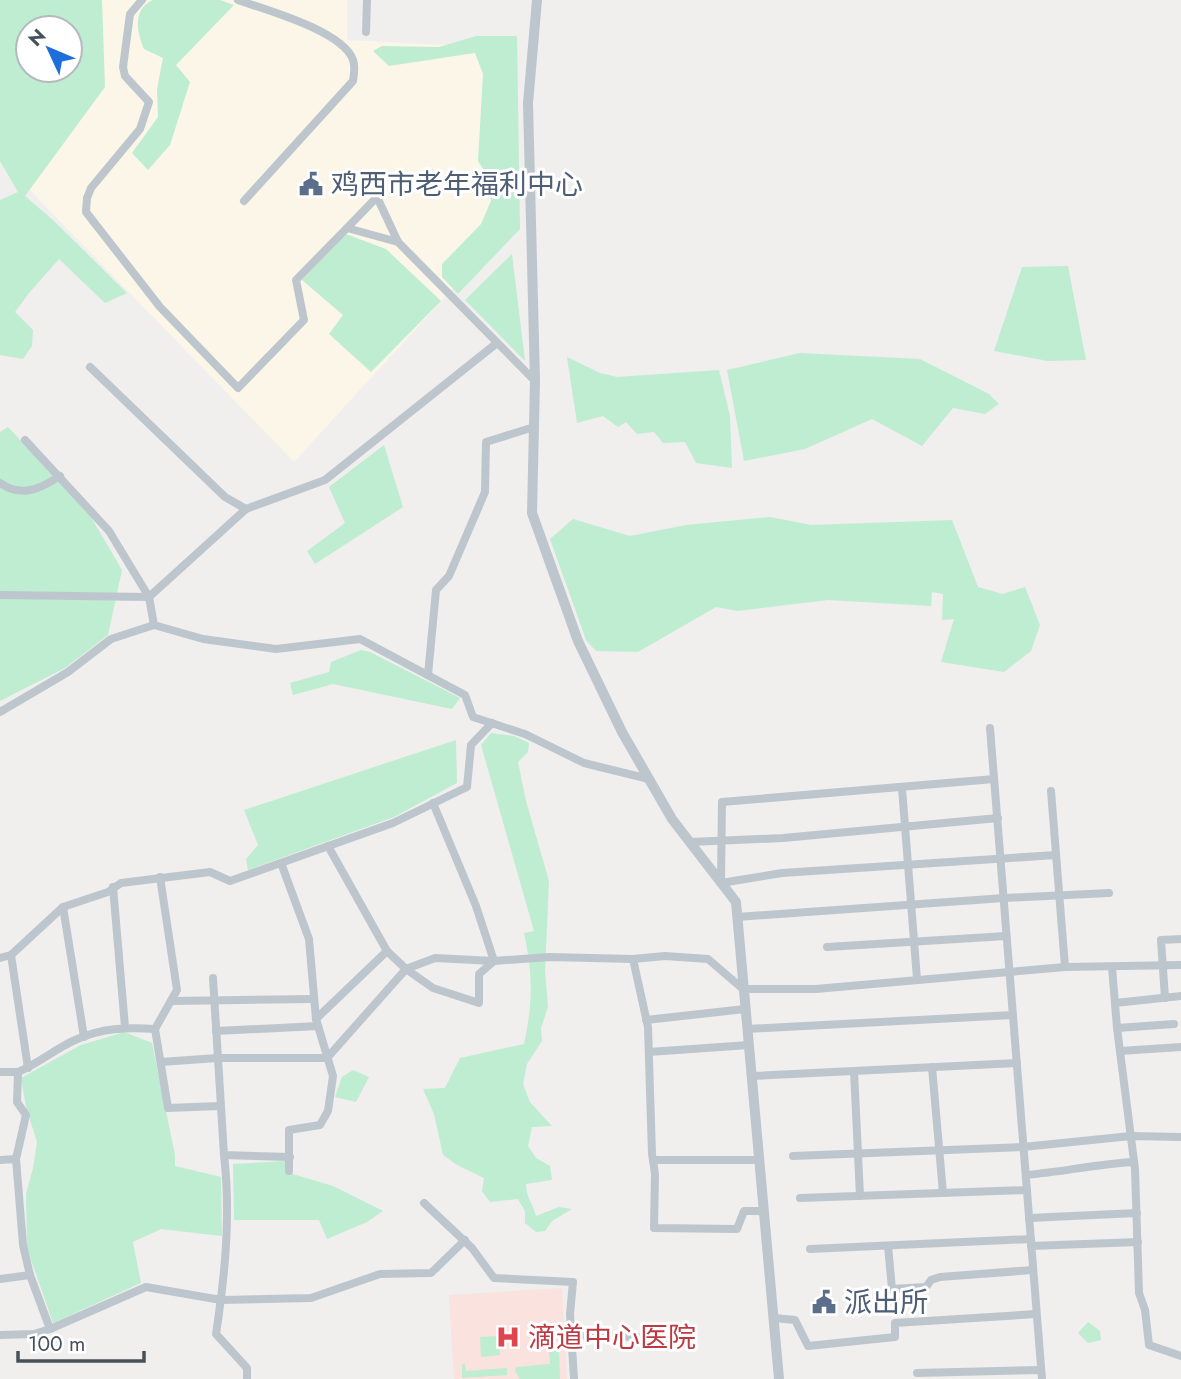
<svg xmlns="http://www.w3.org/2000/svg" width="1181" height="1379" font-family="Jost,'Noto Sans SC',sans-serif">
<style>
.commercial{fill:#fbf6e8}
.medical{fill:#fae2df}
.green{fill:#beedd1;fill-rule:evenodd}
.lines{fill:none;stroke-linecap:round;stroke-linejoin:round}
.minor{stroke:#bdc6cd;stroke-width:8}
.tertiary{stroke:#bdc6cd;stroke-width:10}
.labels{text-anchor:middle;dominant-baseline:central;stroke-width:6;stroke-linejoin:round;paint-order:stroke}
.service-label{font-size:28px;fill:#4e5e75;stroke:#fff;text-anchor:start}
.health-label{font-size:28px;fill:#be3a42;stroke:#fff;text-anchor:start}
</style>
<rect width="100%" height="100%" fill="#f1eeee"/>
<path class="commercial" d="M102 0H347V40L504 48 509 227 294 462 24 184Z"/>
<path class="medical" d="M562 1288 567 1379H454L449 1295Z"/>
<g class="green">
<path d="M0 0H102L105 87 25 196 54 221 127 293 105 303 59 259 29 293 15 312 33 330 32 346 23 359 0 355V200L18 192 0 161ZM70 28V70H28V28Z"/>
<path d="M153 0H220L234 5 176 65 190 82 170 145 148 170 132 153 158 117 157 89 163 58 144 49C137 32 132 9 153 0Z"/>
<path d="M476 36H517L520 229 458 294 442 277V264L481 224 491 201 487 175 478 161 483 74 475 53 389 66 373 51 382 46 439 47Z"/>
<path d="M346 234 386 249 441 301 371 372 329 334 343 315 302 280Z"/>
<path d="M512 254 525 361 465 300Z"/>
<path d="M1068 266 1086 360 1048 361 994 351 1022 267Z"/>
<path d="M800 353 920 359 989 394 999 404 985 414 953 408 922 446 872 419 805 449 744 461 727 370Z"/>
<path d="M567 357 600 373 617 377 719 370 730 416 732 468 696 463 685 442 663 443 654 432 637 434 626 422 618 427 603 416 577 423Z"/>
<path d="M8 427 91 517 122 570 108 635 65 668 0 701V432Z"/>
<path d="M384 445 403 507 315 564 307 551 345 523 329 487Z"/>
<path d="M770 517 811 525 952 520 978 587 1003 594 1025 587 1040 625 1031 651 1004 672 941 662 954 619 942 620 943 594 932 592 931 606 828 600 738 611 716 607 638 652 596 651 586 640 550 539 573 519 630 536 686 525Z"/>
<path d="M361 650 370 652 460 698 452 709 333 684 293 695 290 683 329 672 331 662Z"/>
<path d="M491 733 514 736 529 743 528 752 518 762 526 801 549 881 545 971 548 1007 541 1028 542 1041 527 1064 523 1084 530 1102 552 1126 532 1127 528 1146 536 1158 550 1166 552 1180 526 1184C526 1197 533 1204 536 1216L559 1207 572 1209 552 1221 545 1231 536 1232 525 1223V1211L518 1199 490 1202 482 1191 484 1178 457 1165 443 1155 434 1114 423 1089 445 1088 460 1058 524 1044C533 1003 533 974 524 933L534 931 481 745Z"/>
<path d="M456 740 457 783 394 817 248 870 246 859 258 845 244 810Z"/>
<path d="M124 1032 152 1043 175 1155V1166L221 1177 222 1236 161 1229 133 1242 141 1283 53 1323 27 1248 26 1194 33 1168 37 1142 26 1107 21 1078 81 1045Z"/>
<path d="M353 1070 369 1077 356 1102 335 1097 342 1077Z"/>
<path d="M286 1161V1172L333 1186 383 1211 367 1222 327 1239 319 1220H234L233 1164Z"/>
<path d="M1088 1322 1100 1331 1101 1340 1088 1343 1078 1333Z"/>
<path d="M498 1336 500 1355 481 1357 480 1337Z"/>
<path d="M559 1350 560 1379H520L515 1371 516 1367 550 1364 549 1351Z"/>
<path d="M462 1364H465L466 1371 507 1368V1375L462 1378Z"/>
</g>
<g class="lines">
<g class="minor">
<path d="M142 0 130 14 123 67 125 76 149 102 140 129 91 188 87 198 86 212 160 307 238 388 304 320 296 280 347 228 398 242"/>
<path d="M238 0C266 10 343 31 353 60 355 65 354 75 353 81L244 201"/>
<path d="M366 32 367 0"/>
<path d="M347 228 377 197 398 242 535 381"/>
<path d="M90 367 225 497 246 509 325 480 497 343"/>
<path d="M25 440 109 531 149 597 246 509"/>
<path d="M0 483C21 498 40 489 60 476"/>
<path d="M0 595 149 597 154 625 203 639 276 649 360 639 465 695 473 717 525 734 584 763 649 779"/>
<path d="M428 675 436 590 449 576 485 492 486 442 534 427"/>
<path d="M0 712 68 672 111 639 154 625"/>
<path d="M990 728 1042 1379"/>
<path d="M994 779 722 802 721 883 782 873 1056 855"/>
<path d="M902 788 917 979"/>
<path d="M690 842 783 838 998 818"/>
<path d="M328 846 387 951"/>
<path d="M281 863 309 939 316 1019 333 1076 328 1111 320 1125 289 1130V1171"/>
<path d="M113 887 125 1027"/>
<path d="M63 907 84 1037"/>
<path d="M737 917 1004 898 1109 893"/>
<path d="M827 947 1006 936"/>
<path d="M11 955 28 1068"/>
<path d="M0 958 11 955 63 907 108 892 121 883 210 872 230 881 393 823 467 787 471 745 492 723"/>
<path d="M633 959 648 1027 652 1154 655 1174 654 1228 737 1229 744 1211H764"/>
<path d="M1065 967 1181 965"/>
<path d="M1112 967 1117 1028 1135 1169 1139 1293 1145 1310 1149 1345 1181 1356"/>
<path d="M213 978 224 1155 290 1157"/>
<path d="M1165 998 1161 940 1181 939"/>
<path d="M171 1001 314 999"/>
<path d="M1115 1003 1181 996"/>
<path d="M316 1019 387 951 406 969 435 958 494 961 550 957 633 959 665 956 708 959 743 989H816L1065 967 1051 791"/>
<path d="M646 1020 745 1009"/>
<path d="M1117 1028 1174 1024"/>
<path d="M155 1029 177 990 160 877"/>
<path d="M747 1029 1013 1015"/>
<path d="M216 1031 318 1026"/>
<path d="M1120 1051 1181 1047"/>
<path d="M649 1052 749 1045"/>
<path d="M161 1062 217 1058H327L406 969 433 988 479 1003V974L494 961 476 906 433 803"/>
<path d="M932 1067 943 1193"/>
<path d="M854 1071 860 1196"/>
<path d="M0 1072H18"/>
<path d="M752 1076 1017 1063"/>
<path d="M224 1155C231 1215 225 1275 216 1334L247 1368V1379"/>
<path d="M793 1156 1023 1147 1131 1136 1181 1137"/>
<path d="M0 1160 16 1159"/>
<path d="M653 1160H759"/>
<path d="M1026 1175C1062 1172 1097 1164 1134 1162"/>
<path d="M800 1198 1027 1190"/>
<path d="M424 1203 472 1248 494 1278 573 1282 570 1314 574 1379"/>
<path d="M1029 1218 1137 1213"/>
<path d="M888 1246 892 1289 926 1287 931 1280 940 1277 1033 1270"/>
<path d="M1031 1246 1138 1242"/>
<path d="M810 1249 1031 1239"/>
<path d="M0 1279 30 1275"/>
<path d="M774 1318 795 1320 808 1346 895 1337V1323L1036 1314"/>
<path d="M50 1329 30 1275 23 1245 16 1159 26 1115 17 1102 18 1072C39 1063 55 1049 75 1040 101 1028 127 1027 155 1029L168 1108 220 1106"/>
<path d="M0 1335 34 1334 50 1329 146 1287 221 1300 311 1298 380 1274 431 1273 465 1240"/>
<path d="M572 1335 665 1338"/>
<path d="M917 1373 1041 1370"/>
</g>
<path class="tertiary" d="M537 0 528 103 535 381 532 513 578 641 622 732 672 819 736 902 779 1379"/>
</g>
<defs>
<g id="civic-bare" transform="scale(1.89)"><path d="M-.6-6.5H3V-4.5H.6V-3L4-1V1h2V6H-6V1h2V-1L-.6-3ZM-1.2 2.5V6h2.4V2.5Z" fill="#5c6f8a" stroke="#fff" stroke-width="2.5" paint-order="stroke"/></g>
<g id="hospital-bare" transform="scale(1.89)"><path d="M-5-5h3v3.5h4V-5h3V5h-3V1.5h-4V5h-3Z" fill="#e0444e" stroke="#fff" stroke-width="2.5" paint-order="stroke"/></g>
</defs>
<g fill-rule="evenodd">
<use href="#civic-bare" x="311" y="184"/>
<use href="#civic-bare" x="824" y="1302"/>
<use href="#hospital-bare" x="508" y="1337"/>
</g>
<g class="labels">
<g class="service-label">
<text x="331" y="184">鸡西市老年福利中心</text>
<text x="844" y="1302">派出所</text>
</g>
<g class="health-label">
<text x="528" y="1337">滴道中心医院</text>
</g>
</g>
<g transform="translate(49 49) rotate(314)"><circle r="33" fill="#ffffff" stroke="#b5b9bd" stroke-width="2"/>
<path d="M0-5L12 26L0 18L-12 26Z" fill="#1e6edb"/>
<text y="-10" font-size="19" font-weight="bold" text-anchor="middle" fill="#47515b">N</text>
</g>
<path d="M18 1351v10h126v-10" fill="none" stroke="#47515b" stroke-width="3.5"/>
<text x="28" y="1351" font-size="21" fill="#47515b" stroke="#ffffff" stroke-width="5" paint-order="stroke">100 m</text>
</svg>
